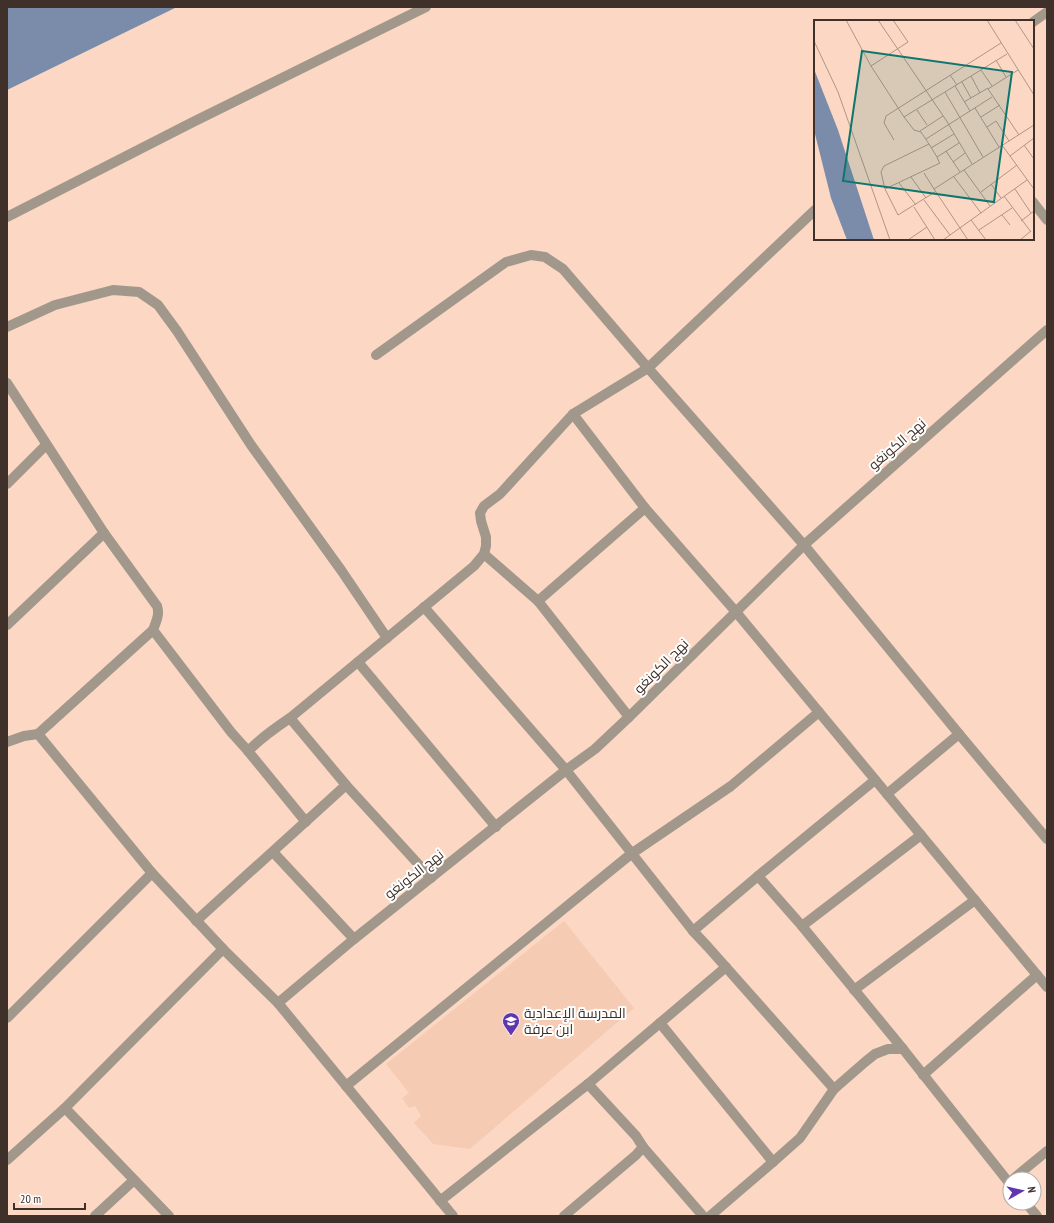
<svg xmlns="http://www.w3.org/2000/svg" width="1054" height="1223" font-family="'PT Sans Narrow',Cairo,sans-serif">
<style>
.built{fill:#f6cbb3}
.water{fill:#7a8caa}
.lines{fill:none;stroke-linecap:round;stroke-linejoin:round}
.street{stroke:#a1988b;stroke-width:10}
.labels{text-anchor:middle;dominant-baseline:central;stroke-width:4;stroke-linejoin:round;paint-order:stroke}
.street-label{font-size:14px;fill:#3f3129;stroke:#fff}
.poi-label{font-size:14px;fill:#3f3129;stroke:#fff;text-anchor:start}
.inset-road{fill:none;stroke:#b09586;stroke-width:1}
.view{fill:#0f766e;fill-opacity:0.15;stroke:#0f766e;stroke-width:2}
.inset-edge{fill:none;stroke:#3f3129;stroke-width:2}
</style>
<rect width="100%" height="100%" fill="#fcd8c4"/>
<path class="built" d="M564 921 634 1008 470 1149 433 1144 414 1123 421 1116 415 1106 409 1108 402 1098 409 1093 386 1064Z"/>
<path class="water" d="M7 7H177L7 90Z"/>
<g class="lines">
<g class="street">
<path d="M1033 22 1047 12"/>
<path d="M1033 202 1047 220"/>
<path d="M7 217 191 123 426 7"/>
<path d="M7 327 55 305 113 290 139 292 158 305 177 331 251 445 341 570 387 638"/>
<path d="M376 355 506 262 531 255 545 257 563 269 648 368 804 545 959 734 1047 839"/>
<path d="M7 383 104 533 157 606C160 614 156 622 153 630L231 732 248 751C261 738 275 728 290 718L474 566 484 554 486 546V537L481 521 480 513 484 506 500 494 573 414 648 368 815 210"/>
<path d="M573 414 645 508 736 612 1047 987"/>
<path d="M7 484 46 445"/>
<path d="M484 554 538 601 629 717"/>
<path d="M538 601 645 508"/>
<path d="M424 607 566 770 693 931 708 947 834 1089"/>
<path d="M7 625 104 533"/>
<path d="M358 662 496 827"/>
<path d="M290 718 346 785 431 878"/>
<path d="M38 734 153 630"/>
<path d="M7 742 24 736 38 734 152 873 223 949 278 1003 453 1216"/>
<path d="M248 751 306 822"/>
<path d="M887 794 959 734"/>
<path d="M273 852 354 939"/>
<path d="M758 876 802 926 903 1049"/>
<path d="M196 921 346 785"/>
<path d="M802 926 921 835"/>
<path d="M693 931 758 876 875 780"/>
<path d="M854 990 975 900"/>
<path d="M278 1003 354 939 566 770 595 749 629 717 804 545 1047 330"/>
<path d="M7 1018 152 873"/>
<path d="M660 1023 773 1162"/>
<path d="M923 1075 1037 975"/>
<path d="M346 1086 631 854 731 786 819 712"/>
<path d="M65 1108 169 1216"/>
<path d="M643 1147 703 1216"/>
<path d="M7 1160 65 1108 223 949"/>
<path d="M1013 1179 1047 1151"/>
<path d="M440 1201 588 1084 726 967"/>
<path d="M1026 1203 1037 1216"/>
<path d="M95 1216 134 1180"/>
<path d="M564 1216 636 1155 643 1147 636 1136 588 1084"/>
<path d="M710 1216 773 1162 800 1138 834 1089 865 1062 875 1054 888 1049H903L1010 1184"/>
</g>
</g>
<defs>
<g id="school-pin" transform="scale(0.9)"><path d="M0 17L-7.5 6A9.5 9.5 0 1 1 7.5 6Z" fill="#5f36ae" stroke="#fff"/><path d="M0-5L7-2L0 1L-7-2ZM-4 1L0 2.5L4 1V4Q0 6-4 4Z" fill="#fff"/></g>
</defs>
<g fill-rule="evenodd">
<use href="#school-pin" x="511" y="1021"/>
</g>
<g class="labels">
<g class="street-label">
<text transform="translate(897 444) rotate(-41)">نهج الكونغو</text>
<text transform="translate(661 666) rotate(-45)">نهج الكونغو</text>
<text transform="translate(414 874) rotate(-38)">نهج الكونغو</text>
</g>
<g class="poi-label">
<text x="524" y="1013">المدرسة الإعدادية<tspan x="524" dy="16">ابن عرفة</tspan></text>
</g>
</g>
<g transform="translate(814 20)">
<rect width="220" height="220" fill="#fcd8c4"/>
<path d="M0 49 24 110 60 220H33L17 178 0 110Z" fill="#7a8caa"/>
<path class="inset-road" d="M32 0 57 46 90 97 100 110 107 112 115 124 123 137 125 142 126 143 71 169 67 152 70 146 115 124M64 0 132 100 158 144M173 0 220 75M201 0 220 29M0 21 24 72 76 220M182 40 192 57M57 46 94 22 79 0M167 50 178 66M204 50 174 69 205 115M136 55 143 65M157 56 166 73M148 62 157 78M141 66 156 91M131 72 169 137M150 82 174 68M161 88 185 127M103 90 113 105M90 97 193 34M167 97 186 85M173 107 182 101 195 121M106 111 129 96M112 119 178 77M80 120 70 103 72 96 187 23M188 125 220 169M210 125 220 139M117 128 140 114M132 131 146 152M196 136 220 118M123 137 145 123M139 142 151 133M150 150 176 186M110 153 120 169M97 157 112 178M140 157 167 193M85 163 102 185M177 164 187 178M71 169 84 195 121 172M201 169 217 193M167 172 203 145M190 176 217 212M110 180 136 215M100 187 121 220M188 195 196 205M157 200 172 220M207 201 220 191M165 210 198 188M94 220 113 207M129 220 213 160M154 220 120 169 220 105M206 220 217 211"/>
<path class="view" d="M48 31 198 52 180 182 29 161Z"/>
<rect width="220" height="220" class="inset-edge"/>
</g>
<rect width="1054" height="1223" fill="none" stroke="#3f3129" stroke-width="16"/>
<g transform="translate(1022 1191) rotate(82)"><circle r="19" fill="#ffffff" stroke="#b2ada9"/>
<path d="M0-3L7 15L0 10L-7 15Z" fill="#5f36ae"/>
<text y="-6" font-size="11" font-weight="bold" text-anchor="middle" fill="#3f3129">N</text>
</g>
<path d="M14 1203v6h71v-6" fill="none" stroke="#3f3129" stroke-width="2"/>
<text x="20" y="1203" font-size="12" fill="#3f3129" stroke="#ffffff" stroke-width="3" paint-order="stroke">20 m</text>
</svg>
